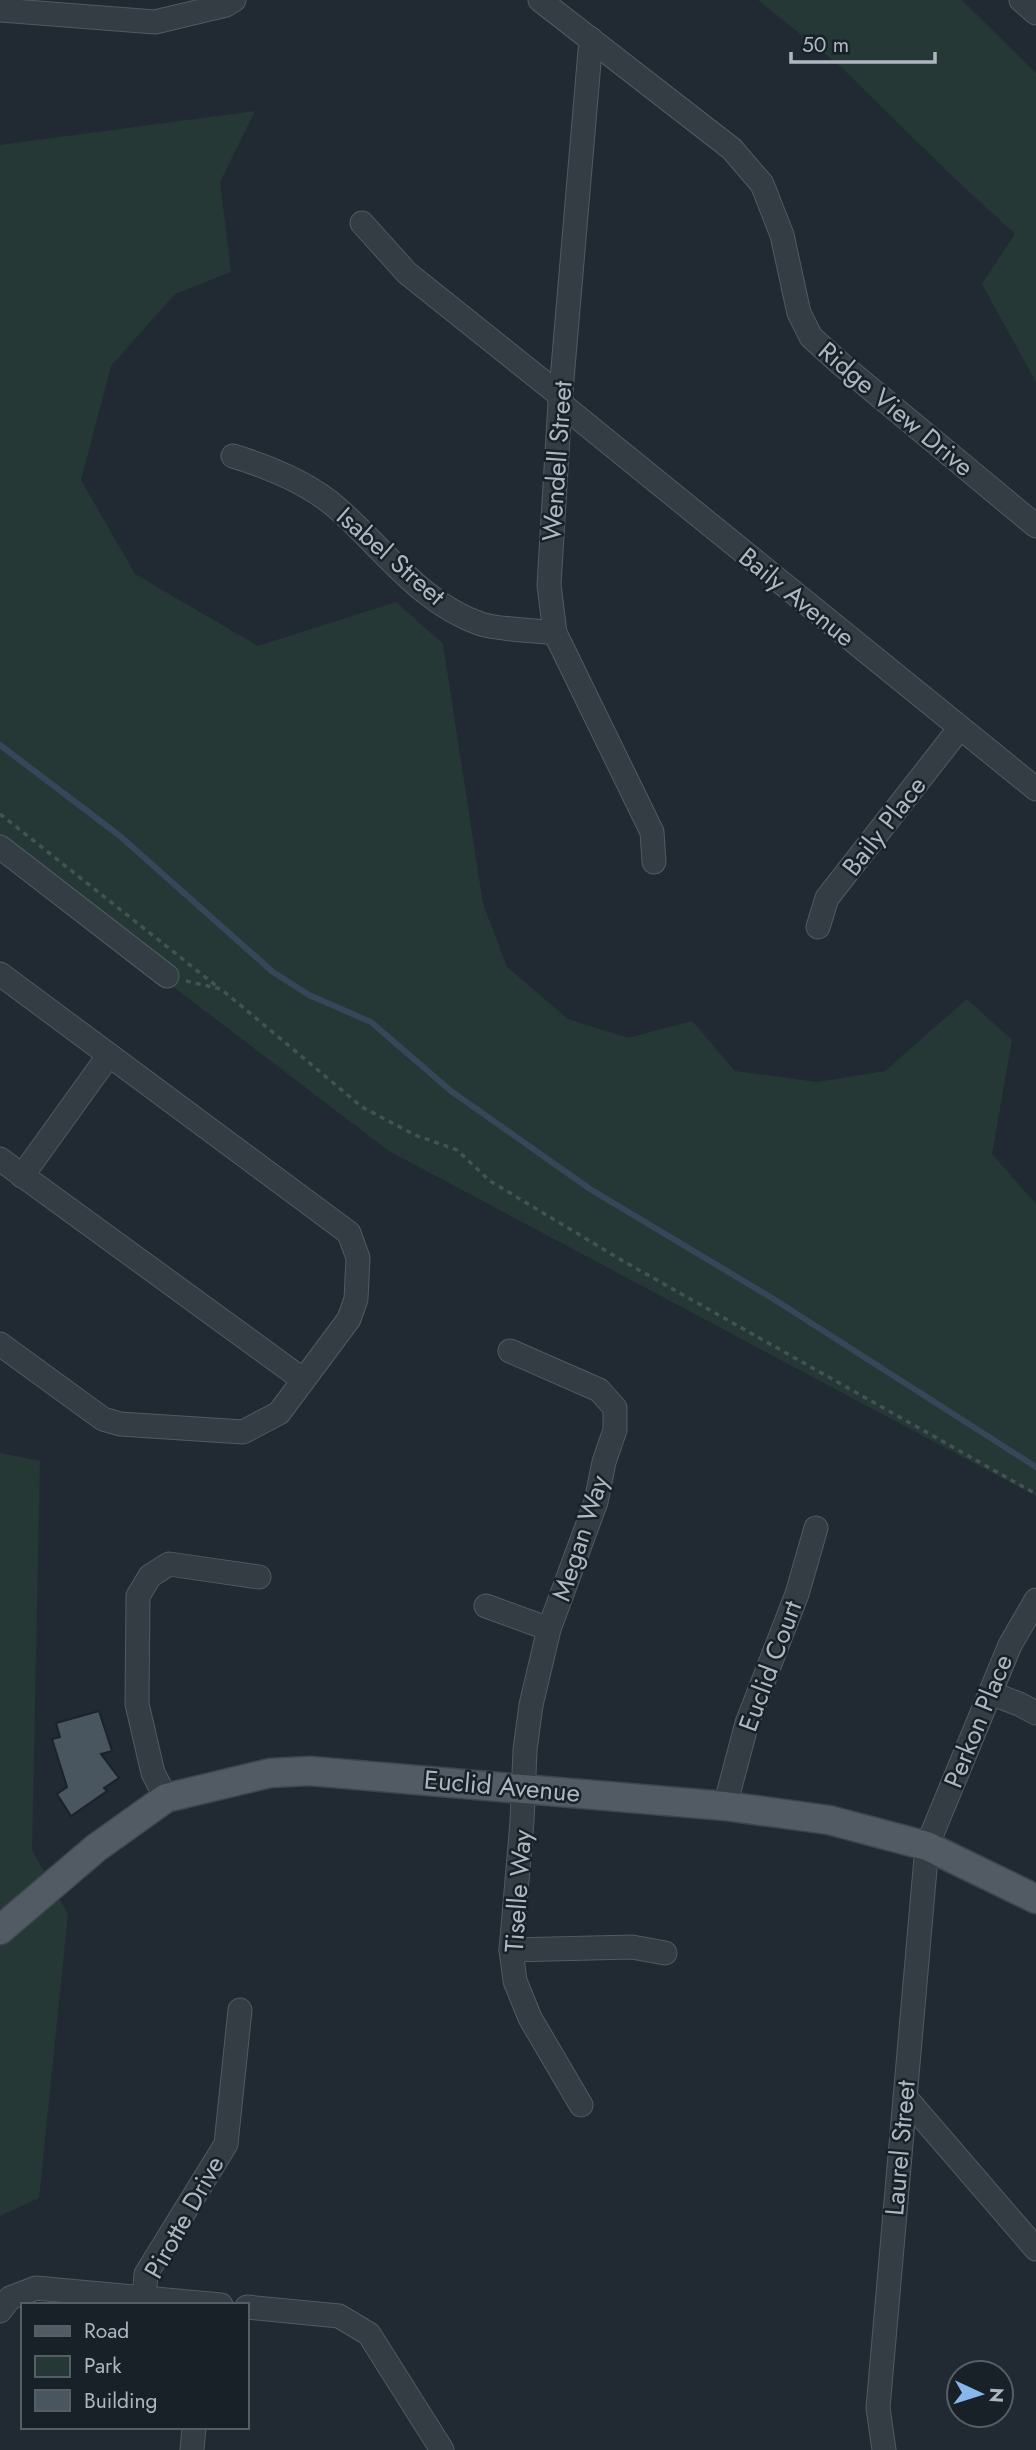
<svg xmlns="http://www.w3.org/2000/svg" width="1036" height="2450" font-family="Jost,sans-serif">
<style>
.green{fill:#253836}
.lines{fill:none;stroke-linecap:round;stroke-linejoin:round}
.stream{stroke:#364759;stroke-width:6}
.building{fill:#49555f;stroke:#1b232a;stroke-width:2}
.minor-casing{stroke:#515a62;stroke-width:25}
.major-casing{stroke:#3d454e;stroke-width:31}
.path{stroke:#425354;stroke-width:3.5;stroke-dasharray:5 5;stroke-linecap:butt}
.minor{stroke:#343c44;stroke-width:23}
.major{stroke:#525b64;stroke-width:28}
.labels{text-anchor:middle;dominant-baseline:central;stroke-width:5;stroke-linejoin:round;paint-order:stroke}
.street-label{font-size:26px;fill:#aeb7c1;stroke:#192128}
</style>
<rect width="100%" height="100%" fill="#212a33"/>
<g class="green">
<path d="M758 0H962L1036 73V382L982 284 1015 234 949 173 840 66Z"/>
<path d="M255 111 220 182 231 272 175 294 111 366 81 480 135 574 258 646 396 602 443 644 483 904 507 967 568 1019 628 1038 692 1021 735 1071 817 1082 885 1071 967 999 1012 1040 992 1154 1036 1204V1496L389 1151 0 855V145Z"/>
<path d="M0 1453 40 1461 32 1850 68 1914 39 2198 0 2216Z"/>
</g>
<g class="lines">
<path class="stream" d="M0 745 120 836 273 972 309 995 371 1022 451 1091 590 1189 772 1298 1036 1467"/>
</g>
<path class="building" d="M99 1711 112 1751 101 1754 119 1778 104 1788 107 1791 71 1816 57 1794 67 1787 52 1739 60 1737 56 1723Z"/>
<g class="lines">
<g class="minor-casing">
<g id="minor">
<path d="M540 0 732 149 762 184 782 235 799 313 811 337 842 365 1036 526"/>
<path d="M1021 0 1036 13"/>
<path d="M0 10 155 22 226 5 234 0"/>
<path d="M591 39 560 403 549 585 555 633 652 832 654 862"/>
<path d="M362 223 407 273 561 396"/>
<path d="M560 403 1036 789"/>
<path d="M233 456C269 467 309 483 337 508 383 548 420 603 481 624 499 630 535 630 555 633"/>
<path d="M0 847 167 976"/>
<path d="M818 927 827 898 959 729"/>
<path d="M0 974 349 1233 358 1258 356 1299 349 1319 279 1413 243 1432 120 1424 103 1419 0 1344"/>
<path d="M0 1159 302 1379"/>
<path d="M22 1176 109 1055"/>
<path d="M510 1351 599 1390 615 1408V1430L604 1462 596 1502 549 1629 531 1705 525 1750 522 1822 511 1950 515 1981 530 2018 581 2105"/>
<path d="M486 1606 549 1629"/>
<path d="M990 1693 1019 1704 1036 1713"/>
<path d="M166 1798 153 1773 137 1704 138 1596 150 1576 169 1564 259 1577"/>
<path d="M725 1806 747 1723 797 1594 816 1528"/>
<path d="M511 1950 632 1947 665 1953"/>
<path d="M905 2097 1036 2249"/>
<path d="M144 2299 146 2274 226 2144 240 2010"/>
<path d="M247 2307 339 2316 369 2334 442 2450"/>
<path d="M0 2311 10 2298 36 2288 221 2305"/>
<path d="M192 2450 194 2427"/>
<path d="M884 2450 878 2408 927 1846 1010 1645 1036 1600"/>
</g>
</g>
<g class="major-casing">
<path id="major" d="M0 1930 96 1848 166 1798 270 1773 310 1771 725 1806 829 1820 927 1846 1036 1899"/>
</g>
<g class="path">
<path d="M0 814 219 988"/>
<path d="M186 981 221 989 362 1107 415 1135 457 1150 490 1181 623 1261 1036 1494"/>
</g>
<use href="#minor" class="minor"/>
<use href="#major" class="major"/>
</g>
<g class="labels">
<g class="street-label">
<text transform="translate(896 409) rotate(40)">Ridge View Drive</text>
<text transform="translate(557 461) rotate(-86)">Wendell Street</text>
<text transform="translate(391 556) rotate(41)">Isabel Street</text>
<text transform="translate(797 597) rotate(39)">Baily Avenue</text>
<text transform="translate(884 826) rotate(-52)">Baily Place</text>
<text transform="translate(580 1538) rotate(-72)">Megan Way</text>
<text transform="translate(770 1666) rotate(-70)">Euclid Court</text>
<text transform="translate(978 1721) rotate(-68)">Perkon Place</text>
<text transform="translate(502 1786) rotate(5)">Euclid Avenue</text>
<text transform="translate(518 1891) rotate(-86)">Tiselle Way</text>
<text transform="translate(900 2148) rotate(-85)">Laurel Street</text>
<text transform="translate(184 2217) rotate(-61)">Pirotte Drive</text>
</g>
</g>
<rect x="21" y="2303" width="228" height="126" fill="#192128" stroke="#555d65" stroke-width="2"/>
<rect x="35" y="2326" width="35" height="10" fill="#525b64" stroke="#555d65" stroke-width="2"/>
<text x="84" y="2338" font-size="21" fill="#aeb7c1">Road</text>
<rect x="35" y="2356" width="35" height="21" fill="#253836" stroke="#555d65" stroke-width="2"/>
<text x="84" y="2373" font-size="21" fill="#aeb7c1">Park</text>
<rect x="35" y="2390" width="35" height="21" fill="#49555f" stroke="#555d65" stroke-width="2"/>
<text x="84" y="2408" font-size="21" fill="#aeb7c1">Building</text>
<g transform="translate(980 2394) rotate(94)"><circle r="33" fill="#192128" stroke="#555d65" stroke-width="2"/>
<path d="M0-5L12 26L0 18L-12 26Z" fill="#87b7ed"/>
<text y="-10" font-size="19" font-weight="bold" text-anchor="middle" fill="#aeb7c1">N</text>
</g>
<path d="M791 52v10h144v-10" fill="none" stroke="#aeb7c1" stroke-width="3.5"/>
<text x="802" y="52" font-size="21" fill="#aeb7c1" stroke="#192128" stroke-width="5" paint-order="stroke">50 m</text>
</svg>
